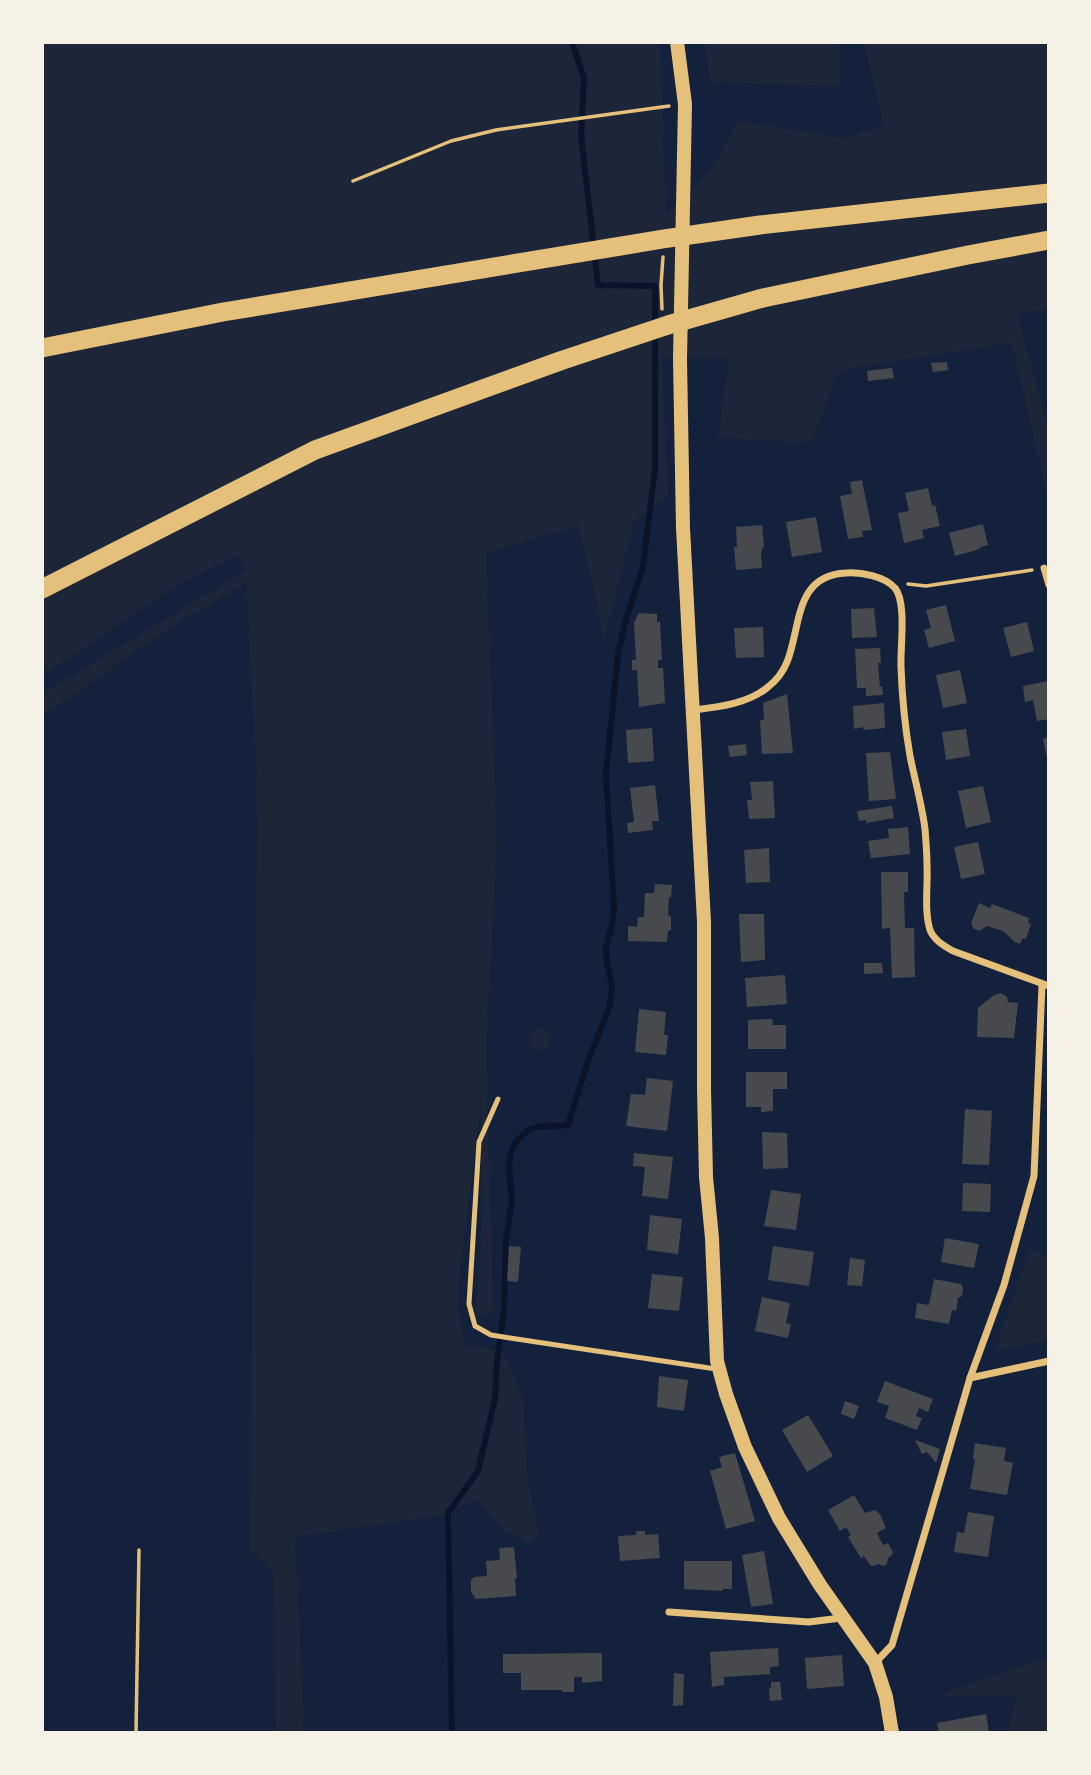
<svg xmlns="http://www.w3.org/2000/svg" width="1091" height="1775" font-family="Quicksand,sans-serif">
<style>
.green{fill:#1d2539}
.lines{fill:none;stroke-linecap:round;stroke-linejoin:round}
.stream{stroke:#0b132b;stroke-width:6}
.building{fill:#48494c}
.path{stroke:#e5c07b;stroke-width:3.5}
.service{stroke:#e5c07b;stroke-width:5}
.minor{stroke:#e5c07b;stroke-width:7}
.secondary{stroke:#e5c07b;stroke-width:14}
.motorway{stroke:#e5c07b;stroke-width:19}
</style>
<rect width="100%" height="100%" fill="#14213d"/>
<g class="green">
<path d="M42 42H660L666 214 710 171 739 121 842 138 884 126 864 42H1049V310L1017 313 1049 430V504L1012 343 850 368 835 378 812 443 718 438 729 358H662L668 496 633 523 604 641 596 597 578 526 486 553 497 843 486 1044 493 1313 475 1317 483 1210 481 1103 459 1276 458 1311 465 1346H476L504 1352 523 1399 527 1477 539 1534 528 1544 504 1530 476 1499 443 1515 295 1537 304 1733H276L274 1572 250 1552 257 781 246 583 170 628 42 717V694L246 570 238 556 182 582 47 673 42 662Z"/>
<path d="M705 42H839V86L710 82Z"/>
<path d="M535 1028 548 1029 550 1040 546 1051C531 1049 523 1042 535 1028Z"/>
<path d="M1029 1249 1049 1257V1341L995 1350Z"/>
<path d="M1049 1657V1733H1008L1016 1696H936Z"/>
</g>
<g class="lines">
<path class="stream" d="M452 1733 448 1513 478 1471 495 1399 497 1360 504 1312 506 1240 512 1201 509 1167 511 1152 516 1142 528 1130 537 1127 568 1125 588 1061 610 1006 612 985 607 962 606 947 612 926 614 908 606 774 618 654 626 619 643 567 655 469V286L598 285 581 135 584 78 572 42"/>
</g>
<g class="building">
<path d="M947 362 948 370 933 372 931 363Z"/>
<path d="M892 368 894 378 868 381 867 371Z"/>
<path d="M862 480 872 530 862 531 863 537 848 539 840 496 852 494 850 482Z"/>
<path d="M928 488 932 506 935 505 940 526 922 530 924 538 904 543 898 513 909 511 905 493Z"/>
<path d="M816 517 822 552 792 557 786 522Z"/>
<path d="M983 524 988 545 979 548 980 549 955 556 949 533Z"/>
<path d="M762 525 764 546 761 552 762 568 736 570 734 547H737L736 527Z"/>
<path d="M946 605 955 641 929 648 924 630 931 628 926 610Z"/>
<path d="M874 608 877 637 852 638 851 609Z"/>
<path d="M639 613 657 614V622H660L662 660H658V668H663L665 703 639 707 637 670H632V660H636L634 623Z"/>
<path d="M1027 622 1034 651 1011 657 1003 628Z"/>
<path d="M763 627 764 657 736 658 734 628Z"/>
<path d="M880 648 881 663H878L880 687 882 686 883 695 866 696V688H857L855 649Z"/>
<path d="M960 670 967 703 943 708 936 675Z"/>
<path d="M1049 681V719L1037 721 1033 700 1025 702 1023 686Z"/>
<path d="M787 694 793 753 762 754 760 720H764L763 703Z"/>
<path d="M884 703 885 728 864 730 863 727 854 729 853 706Z"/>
<path d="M652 728 654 761 628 763 626 730Z"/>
<path d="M966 729 970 756 946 760 942 732Z"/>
<path d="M1049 737V762H1048L1043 739Z"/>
<path d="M746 744 747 755 730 757 728 746Z"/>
<path d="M890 752 896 799 869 801 866 753Z"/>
<path d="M773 781 775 818 749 819 747 800H752L750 782Z"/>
<path d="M655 785 659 821H652L653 830 628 833 627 823 634 822 630 788Z"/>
<path d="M983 786 991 822 966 828 958 791Z"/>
<path d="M892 806 894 818 866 823V820L859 821 857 811Z"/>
<path d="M908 827 910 854 871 858 868 841 889 838 888 829Z"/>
<path d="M978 842 985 874 961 879 954 847Z"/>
<path d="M769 848 770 882 746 883 744 850Z"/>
<path d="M881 872H908V892H904L905 928H914L915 977 892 978 890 928 882 929Z"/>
<path d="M655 884 672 885 671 897H669L668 915 671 916V930L668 931 667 942 628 941V926L637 927 638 917H644L645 893H654Z"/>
<path d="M979 903 990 908 992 904 1029 918 1028 923 1031 924 1026 939 1023 938 1020 944 1015 942 1003 931 987 926 979 931 973 928 971 923Z"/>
<path d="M739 914H764L765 960 741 962Z"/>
<path d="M864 963H882L883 973 864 974Z"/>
<path d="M785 975 787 1004 747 1007 745 978Z"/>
<path d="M1001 993 1007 997 1008 1002 1018 1003 1014 1038 977 1037 978 1008 994 995Z"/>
<path d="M639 1009 666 1012 664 1035H668L666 1055 635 1052Z"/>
<path d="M772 1019 773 1025H786V1049H748V1020Z"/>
<path d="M746 1072H787V1089H773V1111L761 1112V1107H746Z"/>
<path d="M647 1078 673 1081 667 1131 626 1126 631 1094 645 1095Z"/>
<path d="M965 1109 992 1111 989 1165 962 1164Z"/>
<path d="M762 1132 787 1133 788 1168 763 1169Z"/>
<path d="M634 1153 673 1157 668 1199 642 1196 645 1167 633 1166Z"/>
<path d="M963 1183 991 1184 990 1212 962 1211Z"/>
<path d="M771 1190 801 1194 796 1230 764 1226Z"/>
<path d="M650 1215 682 1219 678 1254 647 1250Z"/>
<path d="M945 1238 979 1244 974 1268 941 1262Z"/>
<path d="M509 1246 521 1247 518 1282 507 1281Z"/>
<path d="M773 1246 814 1252 809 1286 768 1280Z"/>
<path d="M850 1258 865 1260 862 1286 847 1285Z"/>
<path d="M652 1274 683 1277 679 1311 648 1308Z"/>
<path d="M934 1279 961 1284 963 1288 962 1296 958 1298 956 1311 952 1310 949 1324 915 1318 917 1303 929 1305Z"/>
<path d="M762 1297 790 1303 786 1323 791 1324 788 1338 755 1331Z"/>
<path d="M659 1376 688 1380 684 1411 657 1407Z"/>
<path d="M885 1381 933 1399 928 1412 919 1408 916 1416 922 1418 917 1430 885 1418 889 1406 877 1402Z"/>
<path d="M845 1401 859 1406 854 1419 841 1414Z"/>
<path d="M808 1415 833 1456 807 1472 782 1430Z"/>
<path d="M915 1440 940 1449 936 1463 927 1452 922 1454Z"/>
<path d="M975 1443 1006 1448 1004 1461 1013 1463 1007 1495 970 1489 975 1459H973Z"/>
<path d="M735 1453 755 1521 726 1529 710 1471 722 1467 719 1457Z"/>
<path d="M854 1495 865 1513 875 1510 880 1514 886 1528 877 1533 883 1545 888 1543 893 1552 892 1555 888 1558 887 1564 884 1566 878 1564 873 1566 870 1565 864 1556 861 1558 848 1537 851 1535 846 1527 840 1531 828 1510Z"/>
<path d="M968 1512 994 1516 988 1557 954 1552 957 1532 964 1533Z"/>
<path d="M636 1531H645V1535L658 1534 660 1558 620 1561 618 1536 636 1535Z"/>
<path d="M514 1547 517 1578H515L516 1596 476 1599 471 1592V1580L474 1577 487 1576 486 1561 500 1560 499 1548Z"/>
<path d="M764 1551 773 1604 751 1607 742 1555Z"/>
<path d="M684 1561H732V1589H722L723 1591 684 1589Z"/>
<path d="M778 1648 779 1666 770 1667V1674L724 1677V1685L712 1687 710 1652Z"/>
<path d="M602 1653V1681L582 1683V1677H574V1692H562V1690H521V1673H503V1654Z"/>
<path d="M842 1655 844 1686 807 1689 805 1658Z"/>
<path d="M674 1673 684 1674 683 1705 673 1706Z"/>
<path d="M771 1682H780L782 1700 770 1701 769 1688H771Z"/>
<path d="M986 1714 989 1733H939L937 1723Z"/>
</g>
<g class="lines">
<g class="path">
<path d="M353 181 451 141 496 130 669 106"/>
<path d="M662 309 661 285 663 257"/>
<path d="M908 584 926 586 1032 570"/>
<path d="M136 1733 139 1550"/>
</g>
<path class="service" d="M498 1099 479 1142 469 1304 475 1326 491 1335 510 1338 716 1369"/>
<g class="minor">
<path d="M1044 568 1049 585"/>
<path d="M693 710C718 707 748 704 768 687 777 680 783 672 787 662 801 628 794 575 846 573 861 572 884 576 895 588 907 603 900 648 901 667 902 696 905 727 910 756 915 781 922 805 925 829 926 841 927 854 927 866 928 887 924 910 930 930 934 940 944 946 953 951L1049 986"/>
<path d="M970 1378 1049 1361"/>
<path d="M669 1612 809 1622 841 1618"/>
<path d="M875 1663 892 1645 970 1378 1004 1285 1034 1176 1042 985"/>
</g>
<path class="secondary" d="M677 42 685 104 680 359 683 528 704 922V1089L706 1177 712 1238 717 1361 726 1394 745 1447 779 1518 820 1585 875 1663 886 1697 892 1733"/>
<g class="motorway">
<path d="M42 348 223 312 663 239 760 225 1049 193"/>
<path d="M42 589 315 450 560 361 668 325 763 298 968 255 1049 240"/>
</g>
</g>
<rect width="1091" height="1775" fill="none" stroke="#f6f1e7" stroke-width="88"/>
</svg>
